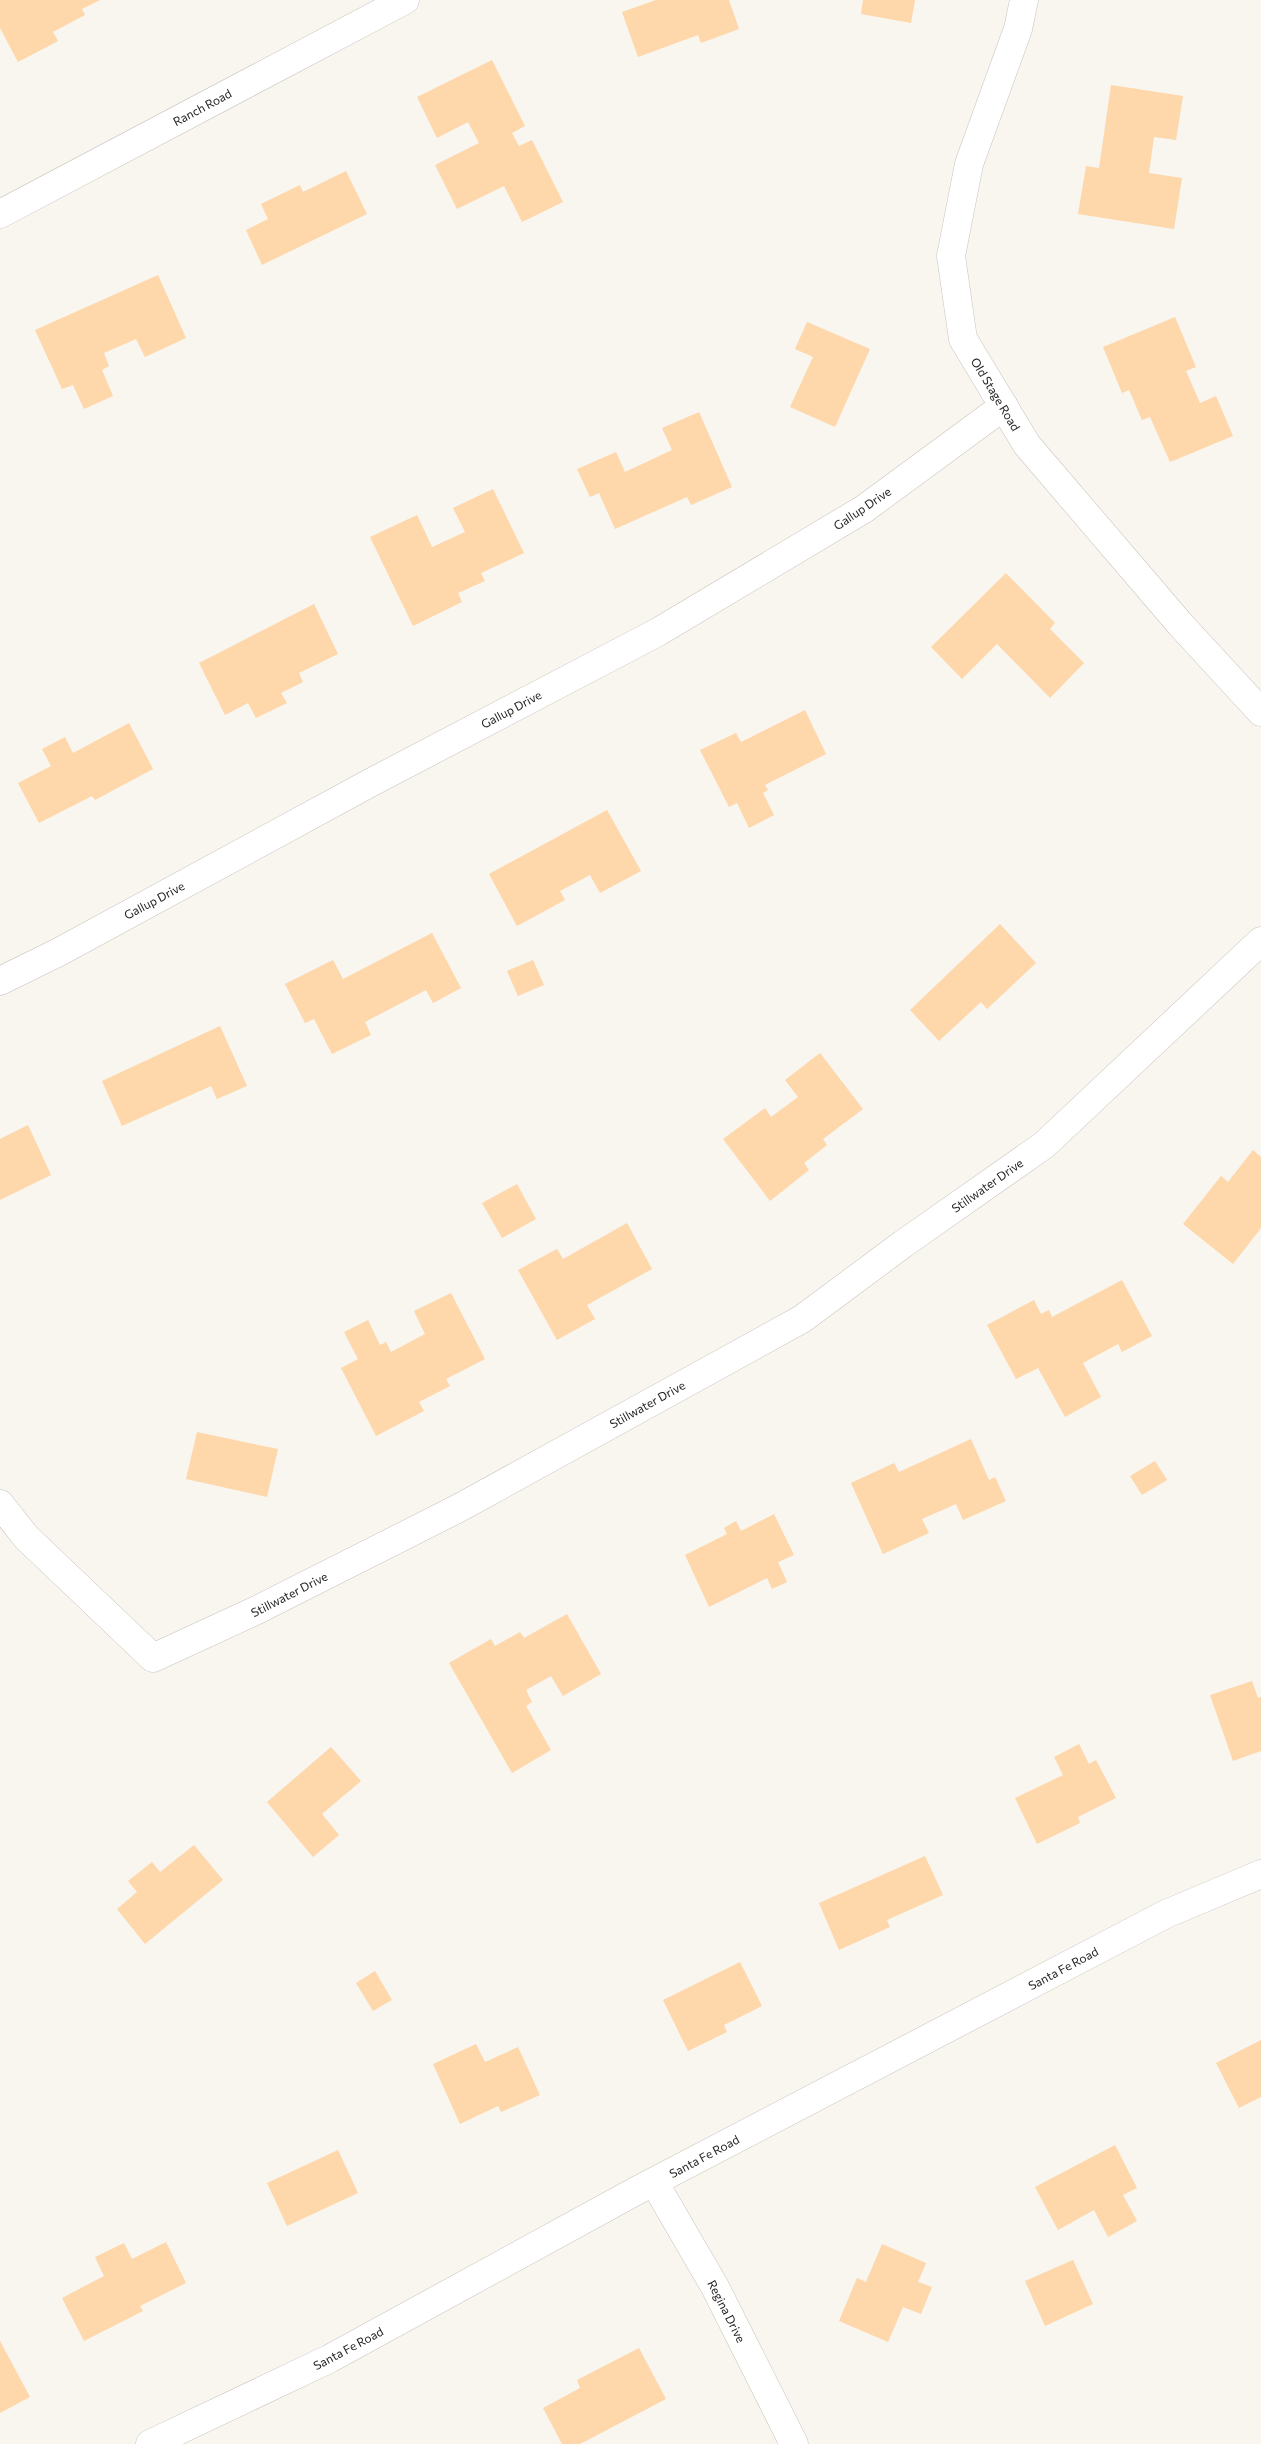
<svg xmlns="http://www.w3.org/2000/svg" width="1261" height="2444" font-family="Commissioner,sans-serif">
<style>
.building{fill:#fed7aa}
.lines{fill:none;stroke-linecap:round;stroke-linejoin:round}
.minor-casing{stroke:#c8c3be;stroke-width:29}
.minor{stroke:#fff;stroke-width:28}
.labels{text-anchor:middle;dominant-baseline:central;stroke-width:4;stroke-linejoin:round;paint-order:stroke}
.street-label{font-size:12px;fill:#262422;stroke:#fff}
</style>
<rect width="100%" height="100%" fill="#f9f5ef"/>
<g class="building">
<path d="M0 0H100L82 9 85 15 53 32 58 41 18 62 0 28Z"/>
<path d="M656 0H729L739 29 701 43 698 35 638 57 622 12Z"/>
<path d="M863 0H915L911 23 861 14Z"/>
<path d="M492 60 525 126 512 133 519 146 532 140 563 202 522 222 504 186 457 209 435 165 479 143 468 122 437 138 417 97Z"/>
<path d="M1111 85 1183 96 1176 140 1154 137 1149 173 1182 178 1174 229 1078 214 1086 166 1099 168Z"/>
<path d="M346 171 367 214 262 265 246 230 268 219 261 204 300 185 303 192Z"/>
<path d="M158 275 186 338 145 357 136 339 104 353 109 366 102 370 113 396 84 409 73 385 62 389 35 330Z"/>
<path d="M1175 317 1196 367 1186 371 1200 403 1216 396 1233 436 1170 462 1150 417 1142 420 1129 390 1122 393 1103 347Z"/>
<path d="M807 322 870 349 835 427 790 407 813 357 795 349Z"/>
<path d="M699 412 732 487 691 505 687 497 615 529 599 493 590 497 577 469 616 452 625 472 672 450 662 428Z"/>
<path d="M493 489 524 553 481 573 485 581 458 593 462 602 413 626 370 537 417 515 432 547 465 532 453 508Z"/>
<path d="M1006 573 1055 623 1050 629 1084 663 1050 698 997 644 962 679 931 647Z"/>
<path d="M314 604 338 654 299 673 303 682 281 693 287 703 256 718 248 703 225 715 199 663Z"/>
<path d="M805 710 826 754 765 785 768 790 763 793 774 815 749 828 737 803 729 807 700 750 736 733 741 742Z"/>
<path d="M129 723 153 769 95 800 92 796 39 823 18 783 51 766 42 749 65 737 73 753Z"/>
<path d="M607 810 641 871 600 893 590 875 560 891 565 900 517 926 489 874Z"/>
<path d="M1000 924 1036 963 987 1009 981 1002 939 1041 910 1010Z"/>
<path d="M432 933 461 988 433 1003 426 990 365 1022 371 1035 332 1054 314 1019 305 1023 285 984 333 960 343 979Z"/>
<path d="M533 960 544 985 518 996 507 971Z"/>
<path d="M220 1026 247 1086 217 1099 211 1086 122 1126 102 1081Z"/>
<path d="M820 1053 863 1109 823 1139 827 1145 804 1163 809 1170 770 1201 723 1139 765 1108 771 1117 798 1097 785 1080Z"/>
<path d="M28 1125 51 1175 0 1200V1139Z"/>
<path d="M1253 1150 1261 1157V1228L1233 1264 1183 1224 1221 1176 1228 1182Z"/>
<path d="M517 1184 536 1219 502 1238 482 1203Z"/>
<path d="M627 1223 652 1269 587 1305 595 1319 557 1340 518 1270 557 1249 563 1259Z"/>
<path d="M1122 1280 1152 1336 1122 1352 1118 1344 1083 1363 1101 1397 1065 1417 1038 1368 1016 1379 987 1325 1034 1300 1041 1314 1049 1310 1052 1317Z"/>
<path d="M451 1293 485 1359 446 1379 450 1386 419 1402 424 1411 376 1436 341 1368 358 1359 344 1332 368 1320 380 1345 386 1342 391 1352 425 1334 414 1311Z"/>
<path d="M197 1432 278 1449 267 1497 186 1479Z"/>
<path d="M971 1439 989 1480 995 1477 1006 1501 963 1520 956 1504 922 1519 929 1533 883 1554 851 1483 894 1463 899 1472Z"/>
<path d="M1155 1461 1167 1480 1142 1495 1130 1476Z"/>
<path d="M774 1514 794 1555 778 1562 787 1582 772 1589 767 1578 709 1607 685 1555 727 1534 724 1528 736 1521 741 1531Z"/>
<path d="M567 1614 601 1674 563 1696 551 1676 526 1690 532 1702 526 1706 551 1750 512 1773 449 1663 491 1639 495 1646 520 1632 524 1638Z"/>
<path d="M1252 1681 1258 1698 1261 1697V1751L1233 1761 1210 1695Z"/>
<path d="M1079 1744 1089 1764 1096 1760 1116 1798 1078 1817 1080 1823 1037 1844 1015 1798 1063 1775 1054 1757Z"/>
<path d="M331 1747 361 1781 322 1814 339 1835 313 1857 267 1802Z"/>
<path d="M194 1845 223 1880 145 1944 117 1909 137 1892 128 1881 152 1862 160 1872Z"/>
<path d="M925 1856 943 1895 887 1920 890 1927 839 1950 819 1903Z"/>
<path d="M740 1962 762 2006 724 2025 727 2032 688 2051 663 2000Z"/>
<path d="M375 1971 392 2000 373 2011 356 1983Z"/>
<path d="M1261 2040V2097L1239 2108 1216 2063Z"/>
<path d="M476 2044 485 2062 518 2047 540 2095 501 2112 498 2106 460 2124 433 2064Z"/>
<path d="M1115 2145 1137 2188 1123 2195 1137 2221 1108 2237 1094 2210 1058 2230 1035 2187Z"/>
<path d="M338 2150 358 2193 287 2226 267 2183Z"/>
<path d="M166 2242 186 2283 140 2306 143 2311 84 2341 62 2298 104 2276 95 2257 124 2243 132 2259Z"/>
<path d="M882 2244 926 2263 918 2282 932 2287 921 2314 903 2307 888 2342 839 2321 857 2278 866 2282Z"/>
<path d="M1073 2260 1093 2304 1045 2326 1025 2281Z"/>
<path d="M0 2341 30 2397 0 2413Z"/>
<path d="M639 2348 666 2399 580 2444H562L543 2408 580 2388 577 2380Z"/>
</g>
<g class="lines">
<g class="minor-casing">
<g id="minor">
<path d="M1024 0 1018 29 969 164 951 256 963 339 1027 445 1180 624 1261 712"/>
<path d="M0 214 405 0"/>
<path d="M0 981 59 952 370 783 658 632 864 509 1004 406"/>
<path d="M0 1504 26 1537 153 1658 257 1610 459 1508 802 1319 903 1244 1044 1145 1261 941"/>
<path d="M654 2182 715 2287 794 2444"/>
<path d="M150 2444 329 2359 636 2191 1166 1914 1261 1874"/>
</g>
</g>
<use href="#minor" class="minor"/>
</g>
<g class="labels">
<g class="street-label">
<text transform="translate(202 107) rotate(-28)">Ranch Road</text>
<text transform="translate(996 394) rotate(59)">Old Stage Road</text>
<text transform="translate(862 508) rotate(-34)">Gallup Drive</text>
<text transform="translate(511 709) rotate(-28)">Gallup Drive</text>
<text transform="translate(154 900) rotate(-28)">Gallup Drive</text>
<text transform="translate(987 1185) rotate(-35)">Stillwater Drive</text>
<text transform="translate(647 1404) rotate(-29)">Stillwater Drive</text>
<text transform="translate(289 1594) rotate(-27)">Stillwater Drive</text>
<text transform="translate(1063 1968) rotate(-28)">Santa Fe Road</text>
<text transform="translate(704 2156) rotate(-28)">Santa Fe Road</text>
<text transform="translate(727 2311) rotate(63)">Regina Drive</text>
<text transform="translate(348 2348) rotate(-28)">Santa Fe Road</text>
</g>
</g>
</svg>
